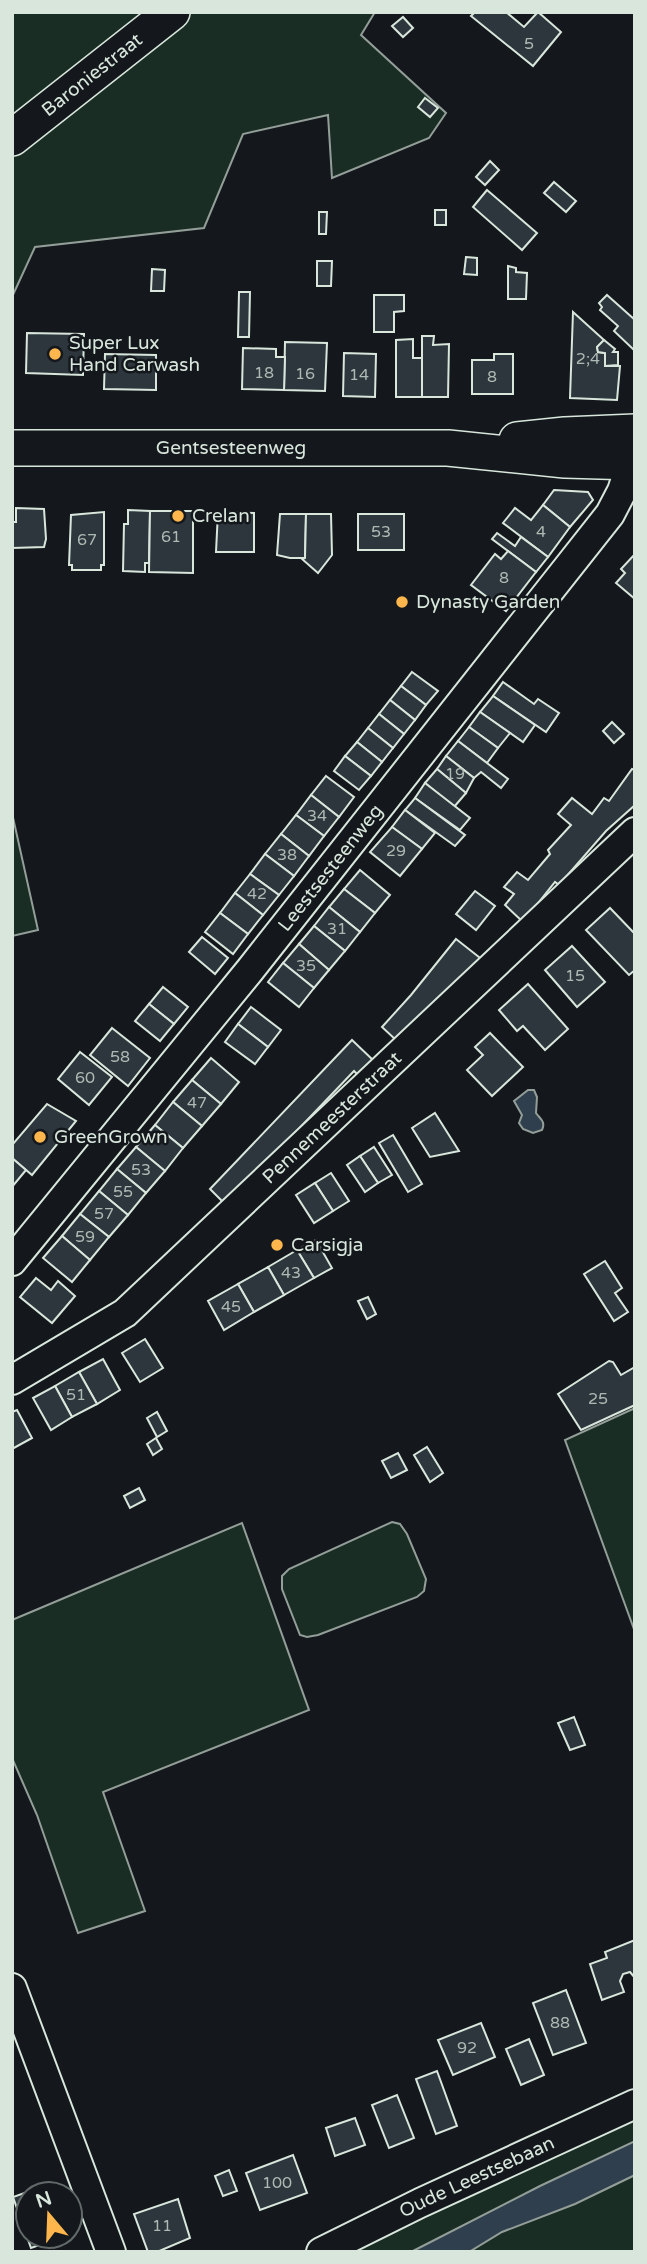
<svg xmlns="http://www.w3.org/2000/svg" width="647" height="2264" font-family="'Varela Round',sans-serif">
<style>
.green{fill:#1a2d24;stroke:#939e99;stroke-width:2}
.water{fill:#2f3f4d;stroke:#939e99;stroke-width:2}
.building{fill:#2c363c;stroke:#d8e6dc;stroke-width:2}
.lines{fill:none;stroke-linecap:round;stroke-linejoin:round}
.minor-casing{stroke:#d8e6dc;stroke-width:32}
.major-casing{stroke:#d8e6dc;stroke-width:38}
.minor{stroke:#14181c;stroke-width:28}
.major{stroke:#14181c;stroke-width:35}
.poi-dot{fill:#ffb74d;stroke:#14181c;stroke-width:2.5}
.labels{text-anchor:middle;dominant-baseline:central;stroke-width:5;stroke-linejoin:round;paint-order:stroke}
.number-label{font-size:16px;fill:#adbab4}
.street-label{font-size:19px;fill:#d8e6dc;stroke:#14181c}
.poi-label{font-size:19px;fill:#d8e6dc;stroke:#14181c;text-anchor:start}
</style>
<rect width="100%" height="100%" fill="#14181c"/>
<g class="green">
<path d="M12 12H375L361 35 446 113 429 138 332 178 328 115 243 134 204 228 35 247 12 297Z"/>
<path d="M12 813 38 930 12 936Z"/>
<path d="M635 1408V1632L565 1440Z"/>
<path d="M392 1522 400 1524 407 1534 426 1579 424 1591 417 1597 318 1635 307 1637 300 1635 282 1589V1576L289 1569Z"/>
<path d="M242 1523 309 1710 103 1792 145 1911 78 1933 37 1815 12 1758V1620Z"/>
<path d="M635 2111V2252H339Z"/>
</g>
<g class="water">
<path d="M528 1090H534L537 1097 536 1113C540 1119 546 1121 542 1130L533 1133 523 1129 519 1123 522 1115 514 1101Z"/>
<path d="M635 2141V2175L575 2204 502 2232 469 2252H411L540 2186Z"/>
</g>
<g class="building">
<path d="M475 12H506L524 27 538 12 561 32 533 66 471 16Z"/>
<path d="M403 17 413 28 403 37 392 26Z"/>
<path d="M425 98 438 108 430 117 418 107Z"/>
<path d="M490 161 499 170 485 185 476 177Z"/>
<path d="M554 182 576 201 566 212 544 193Z"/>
<path d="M487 190 537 233 522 250 473 207Z"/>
<rect x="435" y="210" width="11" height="15"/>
<path d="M319 212H327L326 234H319Z"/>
<path d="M466 257 477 258V275L464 274Z"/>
<path d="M317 261H332L331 286H317Z"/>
<path d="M508 266 516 268V272L527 273 526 299H508Z"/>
<path d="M152 269 165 270 164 291H151Z"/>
<path d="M239 292H250L249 337H238Z"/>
<path d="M374 295H404V311L394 312V332H374Z"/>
<path d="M607 295 635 320V351L614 331 618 326 600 310 602 307 599 303Z"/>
<path d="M573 312 604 340 597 347 598 352 605 353V366H620L617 400 570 398Z"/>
<path d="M27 333 84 334 83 375 26 373Z"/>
<path d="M422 336H434L433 345 449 344 448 397H422Z"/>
<path d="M413 339V358H422V397H396V340Z"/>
<path d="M604 340 615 349 613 352H618V365L605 366V353L598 352 597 347Z"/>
<path d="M285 342 327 343 325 391 284 390Z"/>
<path d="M243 348 276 349V357H285L284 390 242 389Z"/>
<path d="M344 353 376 354 375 397 343 396Z"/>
<path d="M105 354 156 355V390L104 389Z"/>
<path d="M494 354H513V394H472V360H494Z"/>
<path d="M554 490 588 492 593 500 570 527 543 505Z"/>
<path d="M543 505 570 527 548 557 503 523 515 508 531 520Z"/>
<path d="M16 508 44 509 46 539 44 547 12 548V522H16Z"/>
<path d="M128 510 150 511 149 563H145V572L123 571 124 524H128Z"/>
<path d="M150 511H193V573L149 572Z"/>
<path d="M104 512V565H101V570H72V565H69L71 515Z"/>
<path d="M218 512 254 513V552H216Z"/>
<path d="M280 514H306L305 558H290L277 555Z"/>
<path d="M306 514H331L332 555 318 573 302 559 305 558Z"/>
<rect x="358" y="514" width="46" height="36"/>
<path d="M497 533 515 546 521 537 548 557 536 572 492 539Z"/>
<path d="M508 551 536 572 506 611 471 585 495 554 501 559Z"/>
<path d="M635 554V599L616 583 625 573 621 569Z"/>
<path d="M412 672 438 691 426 705 401 686Z"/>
<path d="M503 682 534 704 538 699 559 713 546 732 493 696Z"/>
<path d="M401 686 426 705 415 720 390 700Z"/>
<path d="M493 696 535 725 523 742 480 712Z"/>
<path d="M390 700 415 720 404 734 379 714Z"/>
<path d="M480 712 510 733 498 748 469 727Z"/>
<path d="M379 714 404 734 393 748 368 728Z"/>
<path d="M612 722 624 734 614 743 603 731Z"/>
<path d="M469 727 498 748 487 763 458 741Z"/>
<path d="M368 728 393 748 382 762 357 742Z"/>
<path d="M458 741 508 779 501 788 481 772 474 778 446 756Z"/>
<path d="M357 742 382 762 371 776 345 756Z"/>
<path d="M345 756 371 776 359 790 334 771Z"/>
<path d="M446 756 474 778 466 793 437 769Z"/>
<path d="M437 769 466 793 454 807 425 783Z"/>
<path d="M632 769 635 770V805L606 831 559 885 555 882 523 922 505 905 514 894 504 887 517 872 528 880 550 854 548 850 571 825 558 814 572 798 592 814 604 798 609 801Z"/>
<path d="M326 776 354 797 339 817 311 795Z"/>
<path d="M425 783 470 818 460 830 415 798Z"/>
<path d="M311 795 339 817 324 836 296 815Z"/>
<path d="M415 798 465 835 455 846 405 810Z"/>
<path d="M405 810 435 833 422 849 392 827Z"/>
<path d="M296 815 324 836 309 856 281 834Z"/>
<path d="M392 827 422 849 400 876 370 852Z"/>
<path d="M281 834 309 856 294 876 265 854Z"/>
<path d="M265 854 294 876 279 895 250 874Z"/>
<path d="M360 870 390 895 375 913 344 889Z"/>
<path d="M250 874 279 895 263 915 235 893Z"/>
<path d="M344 889 375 913 360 932 329 907Z"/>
<path d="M475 891 495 906 476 930 456 914Z"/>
<path d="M235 893 263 915 248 934 220 913Z"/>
<path d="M329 907 360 932 345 951 314 926Z"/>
<path d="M610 908 635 934V970L629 975 586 930Z"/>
<path d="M220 913 248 934 233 954 205 932Z"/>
<path d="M314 926 345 951 329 970 299 944Z"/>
<path d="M202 937 228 958 215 974 189 952Z"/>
<path d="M456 939 484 961 398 1042 382 1027 411 995Z"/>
<path d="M299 944 329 970 314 988 283 963Z"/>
<path d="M572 946 605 982 577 1007 545 970Z"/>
<path d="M283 963 314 988 299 1007 268 982Z"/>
<path d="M528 984 568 1029 545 1050 523 1026 517 1031 499 1010Z"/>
<path d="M163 987 188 1007 174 1024 149 1004Z"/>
<path d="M149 1004 174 1024 160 1041 135 1021Z"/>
<path d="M251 1007 281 1030 268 1047 238 1024Z"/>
<path d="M238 1024 268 1047 255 1064 225 1042Z"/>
<path d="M112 1028 150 1058 128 1086 90 1055Z"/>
<path d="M490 1033 523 1067 492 1096 467 1070 483 1055 475 1047Z"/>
<path d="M352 1040 374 1061 359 1076 354 1071 226 1205 210 1189Z"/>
<path d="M80 1052 112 1077 89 1105 58 1079Z"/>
<path d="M211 1058 239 1082 221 1104 192 1080Z"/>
<path d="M192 1080 221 1104 202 1126 173 1102Z"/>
<path d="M173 1102 202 1126 183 1148 155 1125Z"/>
<path d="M47 1104 76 1121 32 1175 12 1158V1145Z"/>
<path d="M435 1113 459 1151 430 1157 412 1128Z"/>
<path d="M155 1125 183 1148 165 1171 136 1147Z"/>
<path d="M393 1135 422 1184 408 1192 379 1143Z"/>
<path d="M136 1147 165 1171 146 1193 117 1169Z"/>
<path d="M374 1147 392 1175 378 1183 360 1156Z"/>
<path d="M360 1156 378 1183 365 1192 347 1165Z"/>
<path d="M12 1158 26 1170 12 1187Z"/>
<path d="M117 1169 146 1193 128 1215 99 1191Z"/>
<path d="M331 1173 349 1201 333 1211 315 1183Z"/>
<path d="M315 1183 333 1211 314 1223 296 1195Z"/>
<path d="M99 1191 128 1215 109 1237 80 1214Z"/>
<path d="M80 1214 109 1237 90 1260 62 1236Z"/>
<path d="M62 1236 90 1260 72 1282 43 1258Z"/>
<path d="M316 1240 332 1268 314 1278 297 1250Z"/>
<path d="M297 1250 314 1278 284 1295 268 1267Z"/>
<path d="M605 1261 622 1288 615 1293 628 1312 614 1321 584 1274Z"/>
<path d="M268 1267 284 1295 254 1312 238 1284Z"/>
<path d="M36 1278 51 1290 58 1281 75 1296 52 1323 20 1297Z"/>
<path d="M238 1284 254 1312 224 1330 208 1301Z"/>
<path d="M368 1297 376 1314 367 1319 358 1301Z"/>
<path d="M145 1339 163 1368 140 1382 122 1353Z"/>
<path d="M103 1359 120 1390 97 1404 79 1372Z"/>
<path d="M609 1361 613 1362 621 1375 635 1367V1405L581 1430 558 1394Z"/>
<path d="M79 1372 97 1404 72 1417 55 1386Z"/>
<path d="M55 1386 72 1417 51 1430 33 1398Z"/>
<path d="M17 1410 32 1438 12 1449V1412Z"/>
<path d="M157 1412 167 1431 157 1437 147 1418Z"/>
<path d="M156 1438 162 1449 153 1455 147 1444Z"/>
<path d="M427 1447 443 1473 430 1482 414 1455Z"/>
<path d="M398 1453 407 1470 391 1478 382 1461Z"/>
<path d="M139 1488 145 1500 130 1508 124 1496Z"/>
<path d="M574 1717 585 1745 570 1750 558 1723Z"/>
<path d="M635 1940V1978L630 1972 623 1974 620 1981 624 1992 602 2000 590 1964 607 1958 605 1952Z"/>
<path d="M566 1990 586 2043 553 2055 533 2003Z"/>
<path d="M481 2023 495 2057 453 2075 438 2040Z"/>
<path d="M529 2039 544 2075 521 2085 506 2049Z"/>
<path d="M437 2071 457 2126 436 2134 416 2079Z"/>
<path d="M397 2095 414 2138 389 2148 372 2105Z"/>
<path d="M355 2118 365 2145 335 2156 326 2128Z"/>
<path d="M293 2155 307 2193 260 2210 246 2173Z"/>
<path d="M229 2170 237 2191 223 2196 215 2176Z"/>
<path d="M44 2186 47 2194H28V2236L62 2237 31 2248 13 2197Z"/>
<path d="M178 2199 190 2238 157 2252H148L134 2214Z"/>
</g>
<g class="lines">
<g class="minor-casing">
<g id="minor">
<path id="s1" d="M12 1261 250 970 610 514 622 491 635 452"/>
<path id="s2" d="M12 1380 125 1313 635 832"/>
<path d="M12 1988 111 2252"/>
<path id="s3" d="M321 2252 420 2203 635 2104"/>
</g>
</g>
<g class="major-casing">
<g id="major">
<path id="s4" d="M12 138 172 12"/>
<path d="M517 440 565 435 635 432"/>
<path id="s5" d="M12 448H448L565 460 635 462"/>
</g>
</g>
<use href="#minor" class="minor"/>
<use href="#major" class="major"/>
</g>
<g class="poi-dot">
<circle cx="55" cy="354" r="7"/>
<circle cx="178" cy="516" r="7"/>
<circle cx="402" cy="602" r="7"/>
<circle cx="40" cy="1137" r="7"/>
<circle cx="277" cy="1245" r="7"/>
</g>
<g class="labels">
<g class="number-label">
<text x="529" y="44">5</text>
<text x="588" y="359">2;4</text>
<text x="264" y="373">18</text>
<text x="305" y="374">16</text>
<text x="359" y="375">14</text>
<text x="492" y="377">8</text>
<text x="381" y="532">53</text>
<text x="541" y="532">4</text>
<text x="171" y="537">61</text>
<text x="87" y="540">67</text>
<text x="504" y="578">8</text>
<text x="455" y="774">19</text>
<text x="317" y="816">34</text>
<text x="396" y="851">29</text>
<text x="287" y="855">38</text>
<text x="257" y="894">42</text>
<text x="337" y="929">31</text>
<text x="306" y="966">35</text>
<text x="575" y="976">15</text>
<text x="120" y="1057">58</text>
<text x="85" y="1078">60</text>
<text x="197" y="1103">47</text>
<text x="141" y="1170">53</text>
<text x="123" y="1192">55</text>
<text x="104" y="1214">57</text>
<text x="85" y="1237">59</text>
<text x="291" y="1273">43</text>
<text x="231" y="1307">45</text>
<text x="76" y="1395">51</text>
<text x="598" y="1399">25</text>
<text x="560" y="2023">88</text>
<text x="467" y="2048">92</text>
<text x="277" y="2183">100</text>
<text x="162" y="2226">11</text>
</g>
<g class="street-label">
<text stroke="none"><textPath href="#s4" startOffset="102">Baroniestraat</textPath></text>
<text stroke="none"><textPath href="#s5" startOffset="219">Gentsesteenweg</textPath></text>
<text stroke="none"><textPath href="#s1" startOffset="506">Leestsesteenweg</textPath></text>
<text stroke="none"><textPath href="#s2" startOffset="416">Pennemeesterstraat</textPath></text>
<text stroke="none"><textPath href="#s3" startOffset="173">Oude Leestsebaan</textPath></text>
</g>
<g class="poi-label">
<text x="69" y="343">Super Lux<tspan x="69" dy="22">Hand Carwash</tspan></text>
<text x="192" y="516">Crelan</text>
<text x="416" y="602">Dynasty Garden</text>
<text x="54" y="1137">GreenGrown</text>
<text x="291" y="1245">Carsigja</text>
</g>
</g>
<rect width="647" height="2264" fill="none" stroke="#d8e6dc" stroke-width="28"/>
<g transform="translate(49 2215) rotate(341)"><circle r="33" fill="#14181c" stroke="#626a69" stroke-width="2"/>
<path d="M0-5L12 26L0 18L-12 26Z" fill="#ffb74d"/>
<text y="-10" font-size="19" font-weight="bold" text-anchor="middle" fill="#d8e6dc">N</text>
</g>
</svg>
